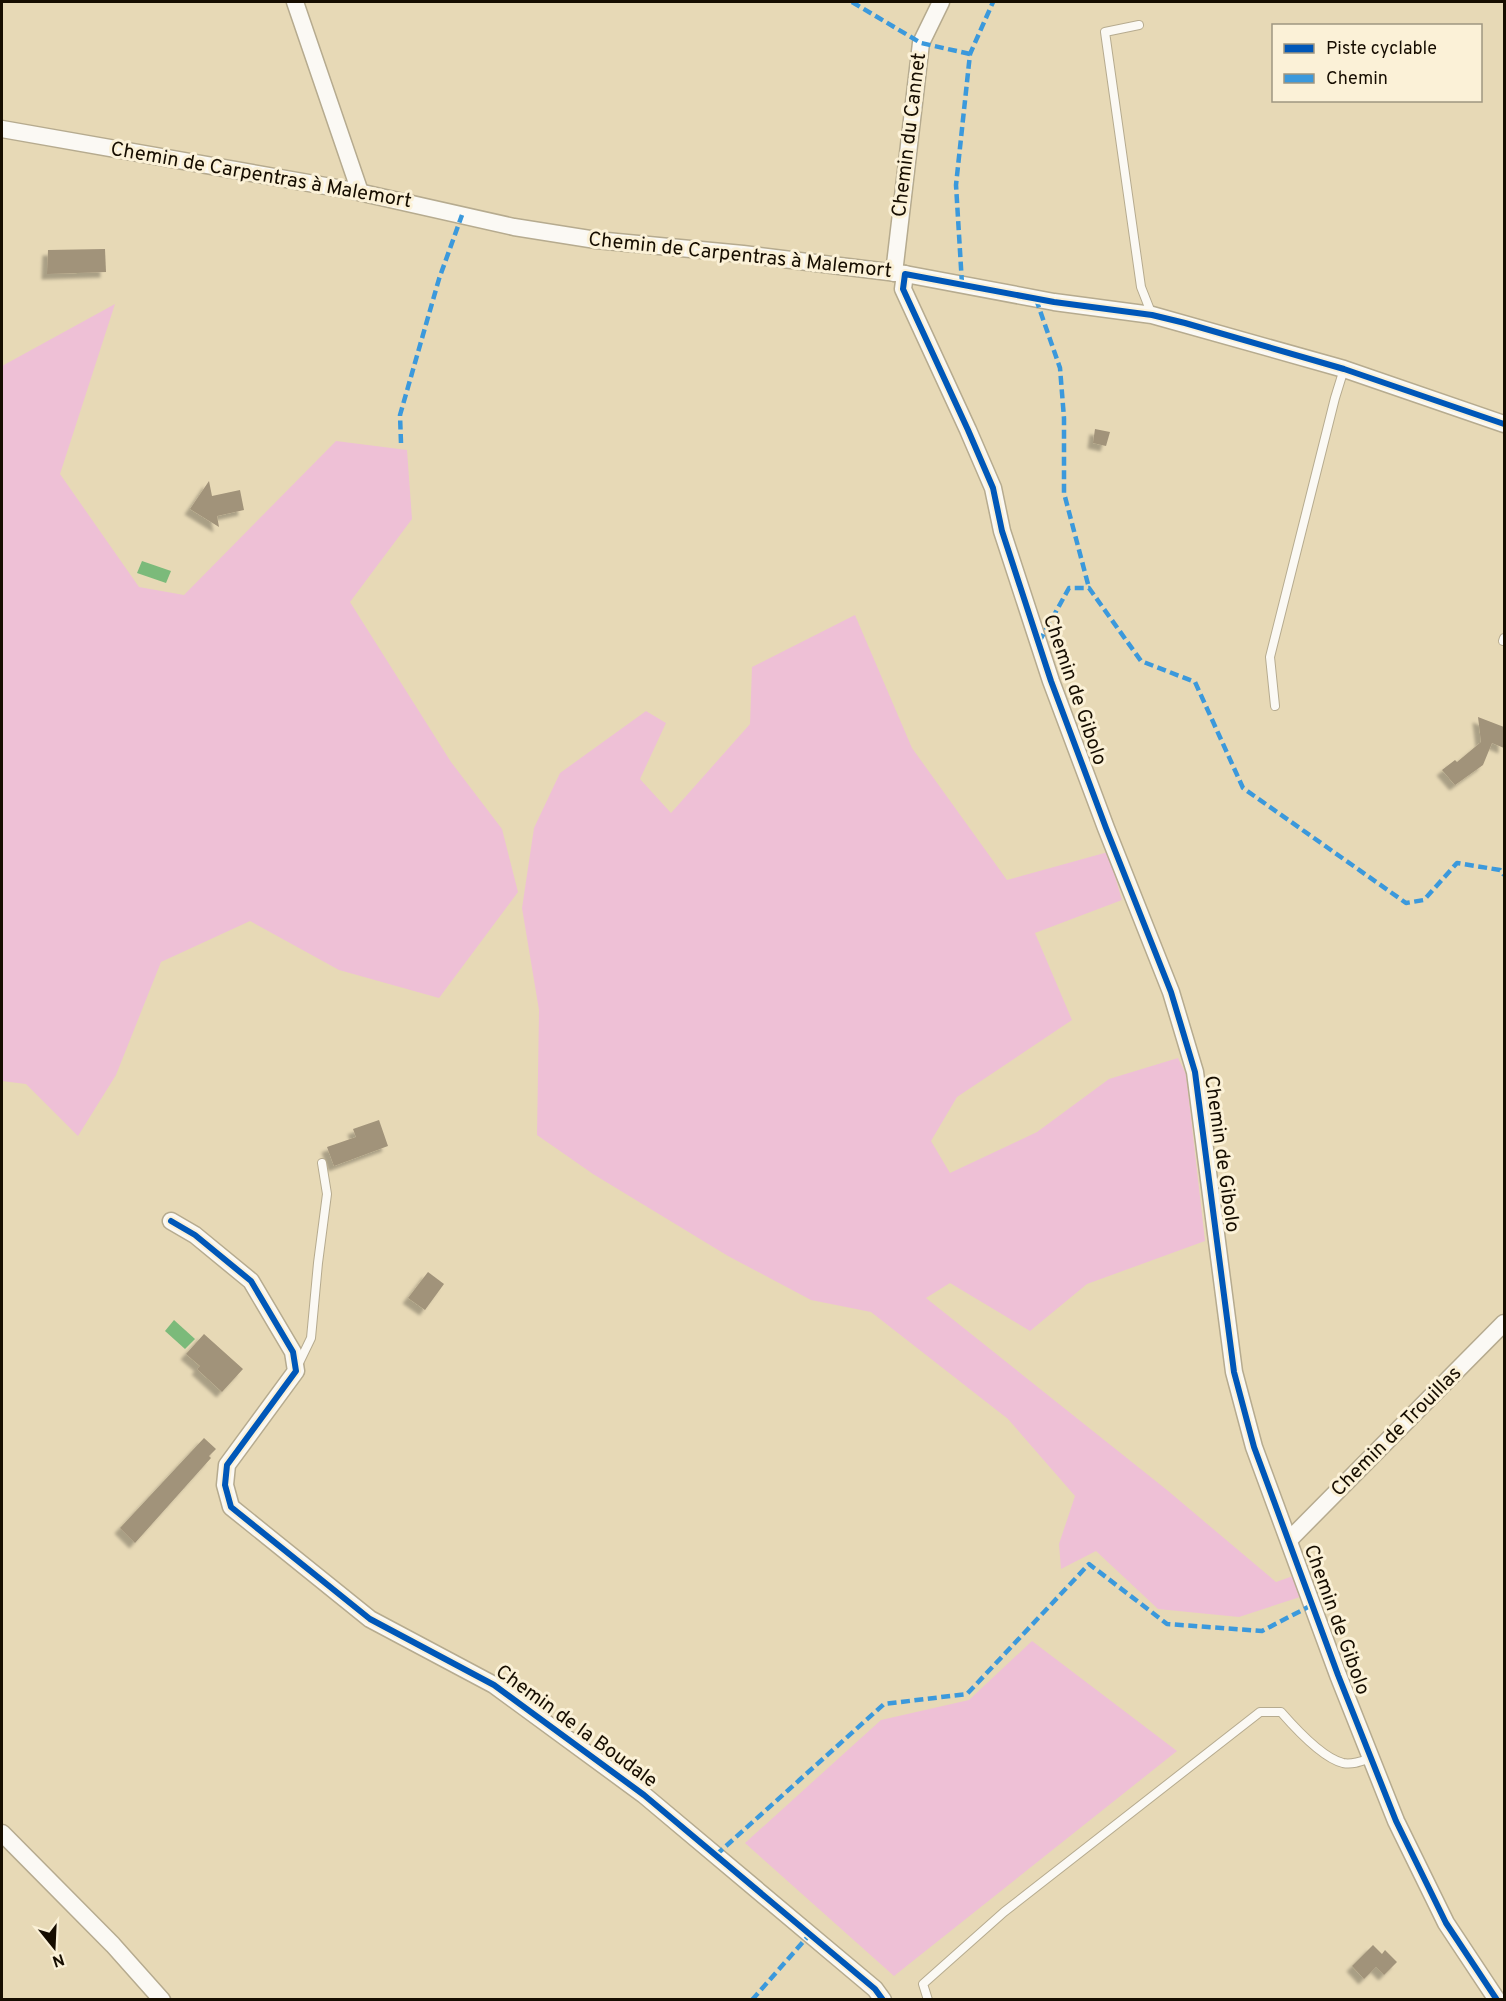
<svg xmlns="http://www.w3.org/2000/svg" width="1506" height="2001" font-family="Overpass,sans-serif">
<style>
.green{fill:#eec0d6}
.water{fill:#7bba7a}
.building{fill:#a1937a;filter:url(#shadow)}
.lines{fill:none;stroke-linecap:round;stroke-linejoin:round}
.lane-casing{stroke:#b6ab8f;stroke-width:10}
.street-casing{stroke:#b6ab8f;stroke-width:19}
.lane{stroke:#fbf9f4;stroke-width:8}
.street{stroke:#fbf9f4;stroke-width:16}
.quiet{stroke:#3b99dc;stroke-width:4.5;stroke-dasharray:9 4.5;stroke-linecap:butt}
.cycleway-casing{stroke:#fbf1d7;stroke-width:10}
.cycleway{stroke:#0057b8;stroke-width:6}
.labels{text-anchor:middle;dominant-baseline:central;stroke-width:6;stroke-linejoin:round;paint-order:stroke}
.street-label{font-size:20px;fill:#160d00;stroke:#fbf1d7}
</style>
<defs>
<filter id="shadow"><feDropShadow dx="-5.5" dy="5.5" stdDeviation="1.5" flood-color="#0004"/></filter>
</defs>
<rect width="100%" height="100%" fill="#e7d9b6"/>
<g class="green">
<path d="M115 304 60 474 139 587 184 595 336 441 407 450 412 519 350 602 451 762 502 829 518 892 439 998 339 970 250 921 161 962 116 1075 78 1136 26 1084 2 1081V366Z"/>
<path d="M855 615 912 748 1007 880 1108 852 1122 900 1035 933 1072 1020 957 1097 931 1141 950 1173 1037 1132 1109 1079 1178 1058 1186 1074 1205 1241 1087 1284 1030 1331 950 1283 926 1298 1167 1490 1276 1582 1293 1576 1300 1597 1239 1617 1158 1609 1096 1551 1061 1569 1059 1544 1075 1496 1008 1419 871 1312 811 1300 728 1256 593 1174 537 1135 539 1010 522 908 534 828 560 773 646 711 666 723 640 779 671 813 750 724 752 667Z"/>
<path d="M1032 1641 1177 1751 894 1976 745 1843 881 1720 969 1700Z"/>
</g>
<g class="water">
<path d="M142 561 171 571 166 583 137 573Z"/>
<path d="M174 1320 195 1339 185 1349 165 1331Z"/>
</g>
<g class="building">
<path d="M105 249 106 272 47 274 48 250Z"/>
<path d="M1095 429 1110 432 1106 446 1093 443Z"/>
<path d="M209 481 212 496 240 490 244 510 217 516 219 527 190 509Z"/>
<path d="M1478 717 1504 727V748L1492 743 1483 765 1455 785 1442 770 1455 760 1457 762 1481 742Z"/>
<path d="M379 1120 388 1146 334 1166 327 1147 356 1137 353 1129Z"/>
<path d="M428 1272 444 1284 425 1310 408 1298Z"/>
<path d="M204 1334 243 1369 222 1392 197 1369 200 1366 186 1354Z"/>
<path d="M204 1438 216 1449 209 1456 211 1458 135 1543 120 1528Z"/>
<path d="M1373 1945 1382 1954 1385 1950 1397 1962 1384 1975 1376 1967 1364 1979 1352 1966Z"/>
</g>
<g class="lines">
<g class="lane-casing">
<g id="lane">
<path d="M1139 25 1105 32 1141 287 1152 315"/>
<path d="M1503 641 1504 638"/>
<path d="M1275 706 1270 657 1335 398 1344 369"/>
<path d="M298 1365 311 1338 318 1263 327 1194 322 1163"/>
<path d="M928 2000 923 1984 1004 1912 1260 1712H1281C1295 1728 1322 1758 1343 1763 1353 1765 1362 1761 1371 1758"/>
</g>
</g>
<g class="street-casing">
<g id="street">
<path d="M295 2 360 192"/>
<path d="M2 129 354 191 514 227 596 240 743 254 905 274 1054 302 1152 315 1344 369 1504 424"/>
<path d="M894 273 921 43 941 2"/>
<path d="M905 274 903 289 968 430 993 488 1002 531 1051 681 1106 828 1171 992 1195 1072 1234 1372 1254 1447 1338 1675 1396 1821 1446 1923 1497 2000"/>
<path d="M171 1221 195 1235 251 1281 293 1352 296 1371 227 1465 225 1485 231 1507 370 1619 494 1685 644 1795 875 1989 883 2000"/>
<path d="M1289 1540 1504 1323"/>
<path d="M2 1833 113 1945 162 2000"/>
</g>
</g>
<use href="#lane" class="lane"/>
<use href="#street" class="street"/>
<g class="quiet">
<path d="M852 2 921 43 970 54"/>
<path d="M962 284 956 185 970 54 993 2"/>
<path d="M1036 299 1060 368 1064 418V493L1089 588"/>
<path d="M401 443 400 415 439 279 462 215"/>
<path d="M1039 642 1069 588H1089L1141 661 1195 682 1243 788 1406 903 1424 900 1457 863 1500 870 1504 875"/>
<path d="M716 1855 884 1704 967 1694 1089 1564 1167 1624 1262 1631 1312 1605"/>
<path d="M752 2000 810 1934"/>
</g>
<g class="cycleway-casing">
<g id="cycleway">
<path d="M171 1221 195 1235 251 1281 293 1352 296 1371 227 1465 225 1485 231 1507 370 1619 494 1685 644 1795 875 1989 883 2000"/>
<path d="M1497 2000 1446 1923 1396 1821 1338 1675 1254 1447 1234 1372 1195 1072 1171 992 1106 828 1051 681 1002 531 993 488 968 430 903 289 905 274 1054 302 1152 315 1185 323 1344 369 1504 424"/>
</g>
</g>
<use href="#cycleway" class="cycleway"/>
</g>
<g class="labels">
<g class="street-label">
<text transform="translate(910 135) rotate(-83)">Chemin du Cannet</text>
<text transform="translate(261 176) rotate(10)">Chemin de Carpentras à Malemort</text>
<text transform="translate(740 256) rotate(6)">Chemin de Carpentras à Malemort</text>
<text transform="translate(1074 690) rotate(71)">Chemin de Gibolo</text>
<text transform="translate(1221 1154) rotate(82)">Chemin de Gibolo</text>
<text transform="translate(1397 1432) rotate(-45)">Chemin de Trouillas</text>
<text transform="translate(1336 1620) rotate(70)">Chemin de Gibolo</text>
<text transform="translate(576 1727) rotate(36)">Chemin de la Boudale</text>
</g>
</g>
<rect width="1506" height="2001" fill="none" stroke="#160d00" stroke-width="6"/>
<rect x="1272" y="24" width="210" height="78" fill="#fbf1d7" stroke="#9f9681" stroke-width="1.5"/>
<rect x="1284" y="44" width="30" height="9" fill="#0057b8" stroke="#9f9681" stroke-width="1.5"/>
<text x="1326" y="54" font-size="18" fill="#160d00">Piste cyclable</text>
<rect x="1284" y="74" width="30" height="9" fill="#3b99dc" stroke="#9f9681" stroke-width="1.5"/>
<text x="1326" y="84" font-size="18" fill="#160d00">Chemin</text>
<g transform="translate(54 1947) rotate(162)" stroke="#fbf1d7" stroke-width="4.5" paint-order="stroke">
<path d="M0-4.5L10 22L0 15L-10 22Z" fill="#160d00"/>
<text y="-9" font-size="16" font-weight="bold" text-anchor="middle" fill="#160d00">N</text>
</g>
</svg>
